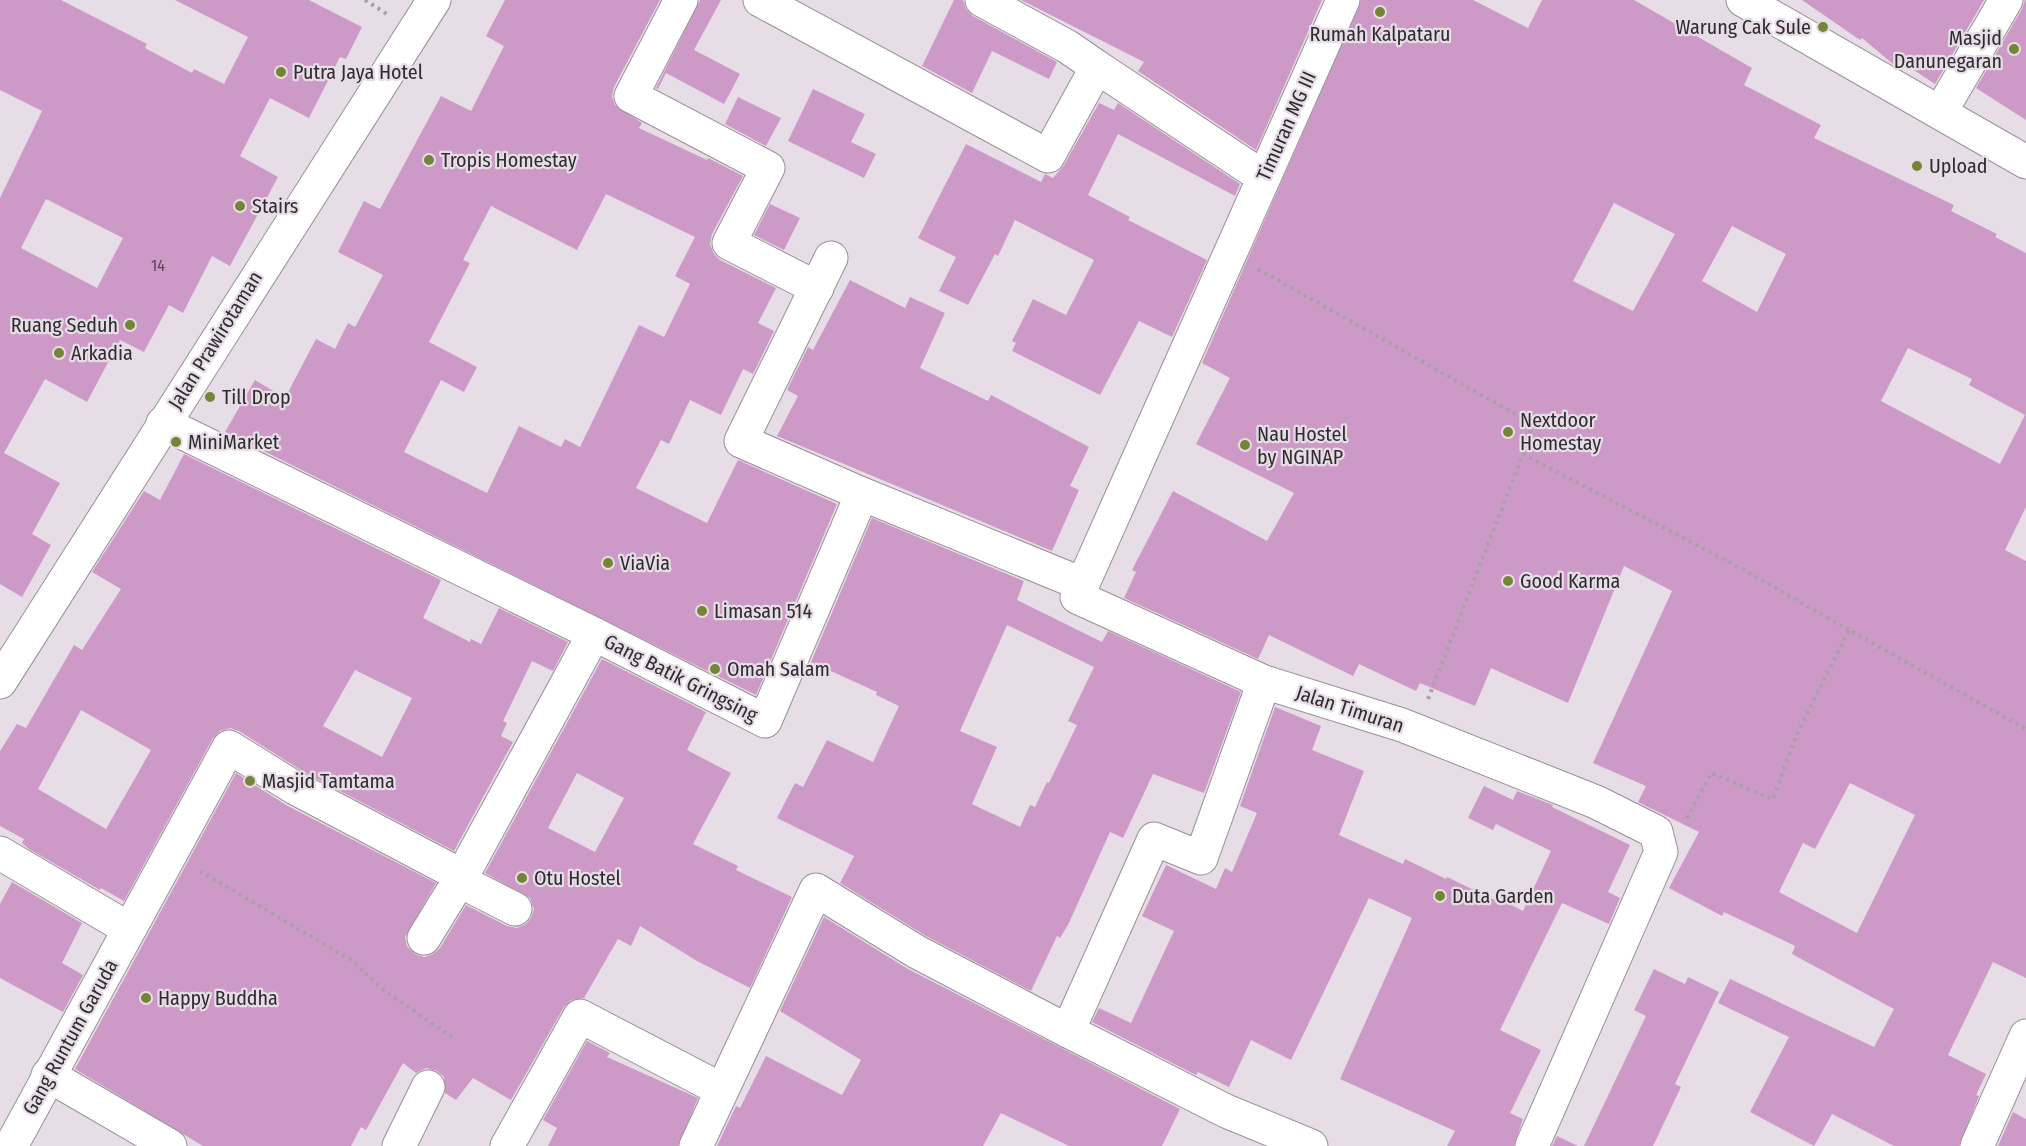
<svg xmlns="http://www.w3.org/2000/svg" width="2026" height="1146" font-family="'Fira Sans Condensed',sans-serif">
<style>
.building{fill:#cd9ac7;fill-rule:evenodd}
.lines{fill:none;stroke-linecap:round;stroke-linejoin:round}
.street-casing{stroke:#998f97;stroke-width:35}
.secondary-casing{stroke:#998f97;stroke-width:35}
.primary-casing{stroke:#998f97;stroke-width:35}
.path{stroke:#a8a0a7;stroke-width:4;stroke-dasharray:3 4.5;stroke-linecap:butt}
.street{stroke:#fff;stroke-width:33}
.secondary{stroke:#fff;stroke-width:33}
.primary{stroke:#fff;stroke-width:33}
.poi-dot{fill:#748635;stroke:#e7dde6;stroke-width:2}
.labels{text-anchor:middle;dominant-baseline:central;stroke-width:4.5;stroke-linejoin:round;paint-order:stroke}
.number-label{font-size:16px;fill:#564755}
.poi-label{font-size:20px;fill:#2f2b2f;stroke:#e7dde6;text-anchor:start}
.street-label{font-size:20px;fill:#2f2b2f;stroke:#e7dde6}
</style>
<rect width="100%" height="100%" fill="#e7dde6"/>
<g class="building">
<path d="M0 0H61L147 44 145 48 192 73 194 69 224 84 248 37 175 0H309L362 27 346 59 340 57 309 118 270 98 240 156 278 177 230 266 212 256 183 313 169 305 144 352 120 340 87 402 45 379 4 453 60 483 32 534 51 545 22 597 0 584V198L42 111 0 90ZM46 199 123 238 97 288 21 248Z"/>
<path d="M505 0H660L614 87 612 96 615 105 642 123 639 128 707 160 708 158 743 176 712 234 710 244 714 254 720 260 776 288 758 323 774 331 753 374 743 369 721 415 690 400 669 444 661 440 636 488 707 523 738 460 837 504 756 695 225 432 255 380 285 398 316 339 335 349 348 323 355 327 383 275 338 252 364 201 380 209 441 96 471 111 504 46 486 36ZM606 194 695 237 675 276 690 284 664 337 639 325 580 447 565 439 561 447 519 426 487 493 404 452 441 380 464 392 477 367 429 342 470 263 463 260 491 206 577 250Z"/>
<path d="M700 0H721L694 50 740 74 724 104 666 73 658 89 656 88Z"/>
<path d="M954 0H963L966 9 973 16 1057 62 1049 79 992 51 972 93 922 66Z"/>
<path d="M1021 0H1322L1256 150 1138 71 1144 62Z"/>
<path d="M1361 0H1473L1528 28 1542 0H1634L1752 68 1744 85 1821 125 1814 138 1954 205 1951 211 1997 234 1995 237 2026 253V507L2005 550 2026 561V978L1993 962 1948 1055 1986 1074 1976 1095 1979 1096 1959 1146H1894L1832 1114 1814 1146 1750 1112 1789 1037 1718 1003 1730 979 1874 1047 1894 1009 1792 954 1795 946 1724 912 1722 916 1669 888 1699 832 1638 802 1646 786 1593 763 1672 591 1624 566 1568 703 1491 668 1475 706 1420 683 1416 691 1359 664 1353 676 1269 635 1258 659 1124 598 1136 572 1132 570 1173 491 1267 541 1294 493 1196 444 1230 378 1202 363ZM1614 203 1675 234 1633 311 1573 281ZM1732 226 1786 254 1757 312 1702 281ZM1908 348 1972 379 1969 385 2025 415 2000 464 1881 401ZM1850 783 1915 815 1857 933 1779 892 1803 843 1815 849Z"/>
<path d="M1802 0H1984L1935 84 1897 59 1893 64 1862 38 1860 40Z"/>
<path d="M2025 0H2026V120L1976 88 2022 9Z"/>
<path d="M813 89 865 114 851 142 876 154 864 178 788 141Z"/>
<path d="M738 97 781 118 766 146 725 124Z"/>
<path d="M1099 103 1114 110 1118 103 1240 184 1235 196 1118 134 1088 195 1130 217 1128 220 1207 260 1172 337 1139 321 1100 395 1012 351 1016 343 1012 341 1033 299 1066 315 1094 260 1015 220 998 256 995 254 968 305 939 291 956 257 918 238 966 144 1041 182 1045 174 1053 178 1064 165Z"/>
<path d="M770 204 800 218 784 250 754 235Z"/>
<path d="M850 280 905 308 910 297 945 313 920 368 988 401 991 395 1089 447 1070 486 1079 490 1052 551 777 436 798 396 787 390 808 347 813 350Z"/>
<path d="M184 454 441 580 423 618 470 642 471 639 481 644 499 608 568 642 553 671 532 661 503 721 507 723 501 736 513 742 454 851 304 772 239 731 230 728 220 731 213 738 124 901 101 888 100 890 29 849 22 843 24 839 0 826V751L17 724 26 728 74 645 82 650 121 589 92 572 144 491 160 500ZM355 670 412 698 382 757 323 726ZM81 710 151 750 106 829 38 789Z"/>
<path d="M872 518 1024 581 1017 600 1102 642 1108 631 1241 692 1204 793 1153 774 1123 838 1110 832 1068 925 1060 938 1057 936 1031 991 926 936 840 883 854 856 777 818 795 783 803 787 827 740 873 762 899 706 876 695 877 692 811 662ZM1007 625 1094 667 1068 721 1077 725 1049 783 1047 782 1035 807 1030 805 1020 827 972 804 997 747 960 731Z"/>
<path d="M602 659 706 712 687 750 731 773 693 844 738 866 736 870 792 897 750 988 697 961 640 926 631 946 618 939 584 998 571 1000 564 1007 511 1100 473 1078 456 1100 445 1093 444 1077 437 1071 426 1068 416 1073 403 1063 366 1130 361 1127 351 1146H203L75 1069 236 773 286 805 436 883 405 937 407 946 415 954 424 957 433 954 440 948 466 905 507 926 517 928 526 924 531 918 534 909 530 898 485 873ZM577 773 624 798 595 852 548 828Z"/>
<path d="M1275 707 1321 726 1312 750 1364 771 1339 835 1403 864 1405 859 1446 879 1447 877 1505 905 1506 902 1523 911 1551 851 1496 824 1493 830 1468 818 1484 786 1513 800 1517 791 1553 805 1552 807 1630 845 1608 892 1620 898 1609 924 1562 903 1500 1030 1541 1050 1510 1113 1523 1119 1514 1146H1447L1455 1131 1340 1079 1412 918 1369 898 1291 1060 1251 1040 1229 1087 1198 1072 1196 1075 1092 1022 1099 1008 1131 1023 1174 931 1142 916 1166 865 1216 889 1225 868 1232 872 1257 813 1240 806Z"/>
<path d="M12 882 82 923 62 963 83 975 63 1012 0 978V904Z"/>
<path d="M824 917 908 969 1180 1109 1162 1146H1069L1001 1113 983 1146H717L736 1106 740 1108 766 1056 842 1095 861 1060 780 1011Z"/>
<path d="M1654 969 1685 984 1688 977 1719 992 1675 1084 1681 1087 1653 1146H1584L1646 1016 1634 1010Z"/>
<path d="M587 1041 610 1053 607 1057 698 1098 678 1146H548L557 1128 543 1120Z"/>
<path d="M2013 1112 2026 1119V1146H1998Z"/>
<path d="M1557 1136 1578 1146H1552Z"/>
</g>
<g class="lines">
<g class="street-casing">
<g id="street">
<path d="M681 0 631 96 768 168 729 243 817 288"/>
<path d="M760 0 1048 156 1097 67 1263 177"/>
<path d="M982 0 1068 47 1097 67"/>
<path d="M1343 0 1077 597 1264 682 1402 725 1596 802 1656 832 1661 852 1532 1146"/>
<path d="M1941 111 2006 0"/>
<path d="M831 258 741 441 862 494"/>
<path d="M163 423 594 634 765 721 862 494 1082 584"/>
<path d="M0 853 129 929"/>
<path d="M460 881 515 909"/>
<path d="M424 938 462 876"/>
<path d="M1068 1031 1154 839 1201 858 1264 682"/>
<path d="M48 1075 170 1146"/>
<path d="M11 1146 229 747 295 788 462 876 594 634"/>
<path d="M399 1146 428 1087"/>
<path d="M507 1146 580 1016 722 1090"/>
<path d="M696 1146 816 890 917 952 1068 1031 1226 1111 1311 1146"/>
<path d="M1977 1146 2026 1036"/>
</g>
</g>
<g class="secondary-casing">
<path id="secondary" d="M0 682 434 0"/>
</g>
<g class="primary-casing">
<path id="primary" d="M1743 0 2026 162"/>
</g>
<g class="path">
<path d="M365 0 387 14"/>
<path d="M1258 269 1533 424 1523 454"/>
<path d="M1428 699 1523 454 1746 571 1849 630"/>
<path d="M1687 818 1711 773 1773 799 1796 736 1849 630 2026 729"/>
<path d="M200 871 351 960 386 992 456 1040"/>
</g>
<use href="#street" class="street"/>
<use href="#secondary" class="secondary"/>
<use href="#primary" class="primary"/>
</g>
<g class="poi-dot">
<circle cx="1380" cy="12" r="6"/>
<circle cx="1823" cy="27" r="6"/>
<circle cx="2014" cy="49" r="6"/>
<circle cx="281" cy="72" r="6"/>
<circle cx="429" cy="160" r="6"/>
<circle cx="1917" cy="166" r="6"/>
<circle cx="240" cy="206" r="6"/>
<circle cx="130" cy="325" r="6"/>
<circle cx="59" cy="353" r="6"/>
<circle cx="210" cy="397" r="6"/>
<circle cx="1508" cy="432" r="6"/>
<circle cx="176" cy="442" r="6"/>
<circle cx="1245" cy="445" r="6"/>
<circle cx="608" cy="563" r="6"/>
<circle cx="1508" cy="581" r="6"/>
<circle cx="702" cy="611" r="6"/>
<circle cx="715" cy="669" r="6"/>
<circle cx="250" cy="781" r="6"/>
<circle cx="522" cy="878" r="6"/>
<circle cx="1440" cy="896" r="6"/>
<circle cx="146" cy="998" r="6"/>
</g>
<g class="labels">
<g class="number-label">
<text x="158" y="265">14</text>
</g>
<g class="poi-label">
<text x="1811" y="27" text-anchor="end">Warung Cak Sule</text>
<text x="1380" y="34" text-anchor="middle">Rumah Kalpataru</text>
<text x="2002" y="38" text-anchor="end">Masjid<tspan x="2002" dy="23">Danunegaran</tspan></text>
<text x="293" y="72">Putra Jaya Hotel</text>
<text x="441" y="160">Tropis Homestay</text>
<text x="1929" y="166">Upload</text>
<text x="252" y="206">Stairs</text>
<text x="118" y="325" text-anchor="end">Ruang Seduh</text>
<text x="71" y="353">Arkadia</text>
<text x="222" y="397">Till Drop</text>
<text x="1520" y="420">Nextdoor<tspan x="1520" dy="23">Homestay</tspan></text>
<text x="1257" y="434">Nau Hostel<tspan x="1257" dy="23">by NGINAP</tspan></text>
<text x="188" y="442">MiniMarket</text>
<text x="620" y="563">ViaVia</text>
<text x="1520" y="581">Good Karma</text>
<text x="714" y="611">Limasan 514</text>
<text x="727" y="669">Omah Salam</text>
<text x="262" y="781">Masjid Tamtama</text>
<text x="534" y="878">Otu Hostel</text>
<text x="1452" y="896">Duta Garden</text>
<text x="158" y="998">Happy Buddha</text>
</g>
<g class="street-label">
<text transform="translate(1286 126) rotate(-66)">Timuran MG III</text>
<text transform="translate(215 340) rotate(-58)">Jalan Prawirotaman</text>
<text transform="translate(681 678) rotate(27)">Gang Batik Gringsing</text>
<text transform="translate(1350 709) rotate(18)">Jalan Timuran</text>
<text transform="translate(70 1037) rotate(-61)">Gang Runtum Garuda</text>
</g>
</g>
</svg>
